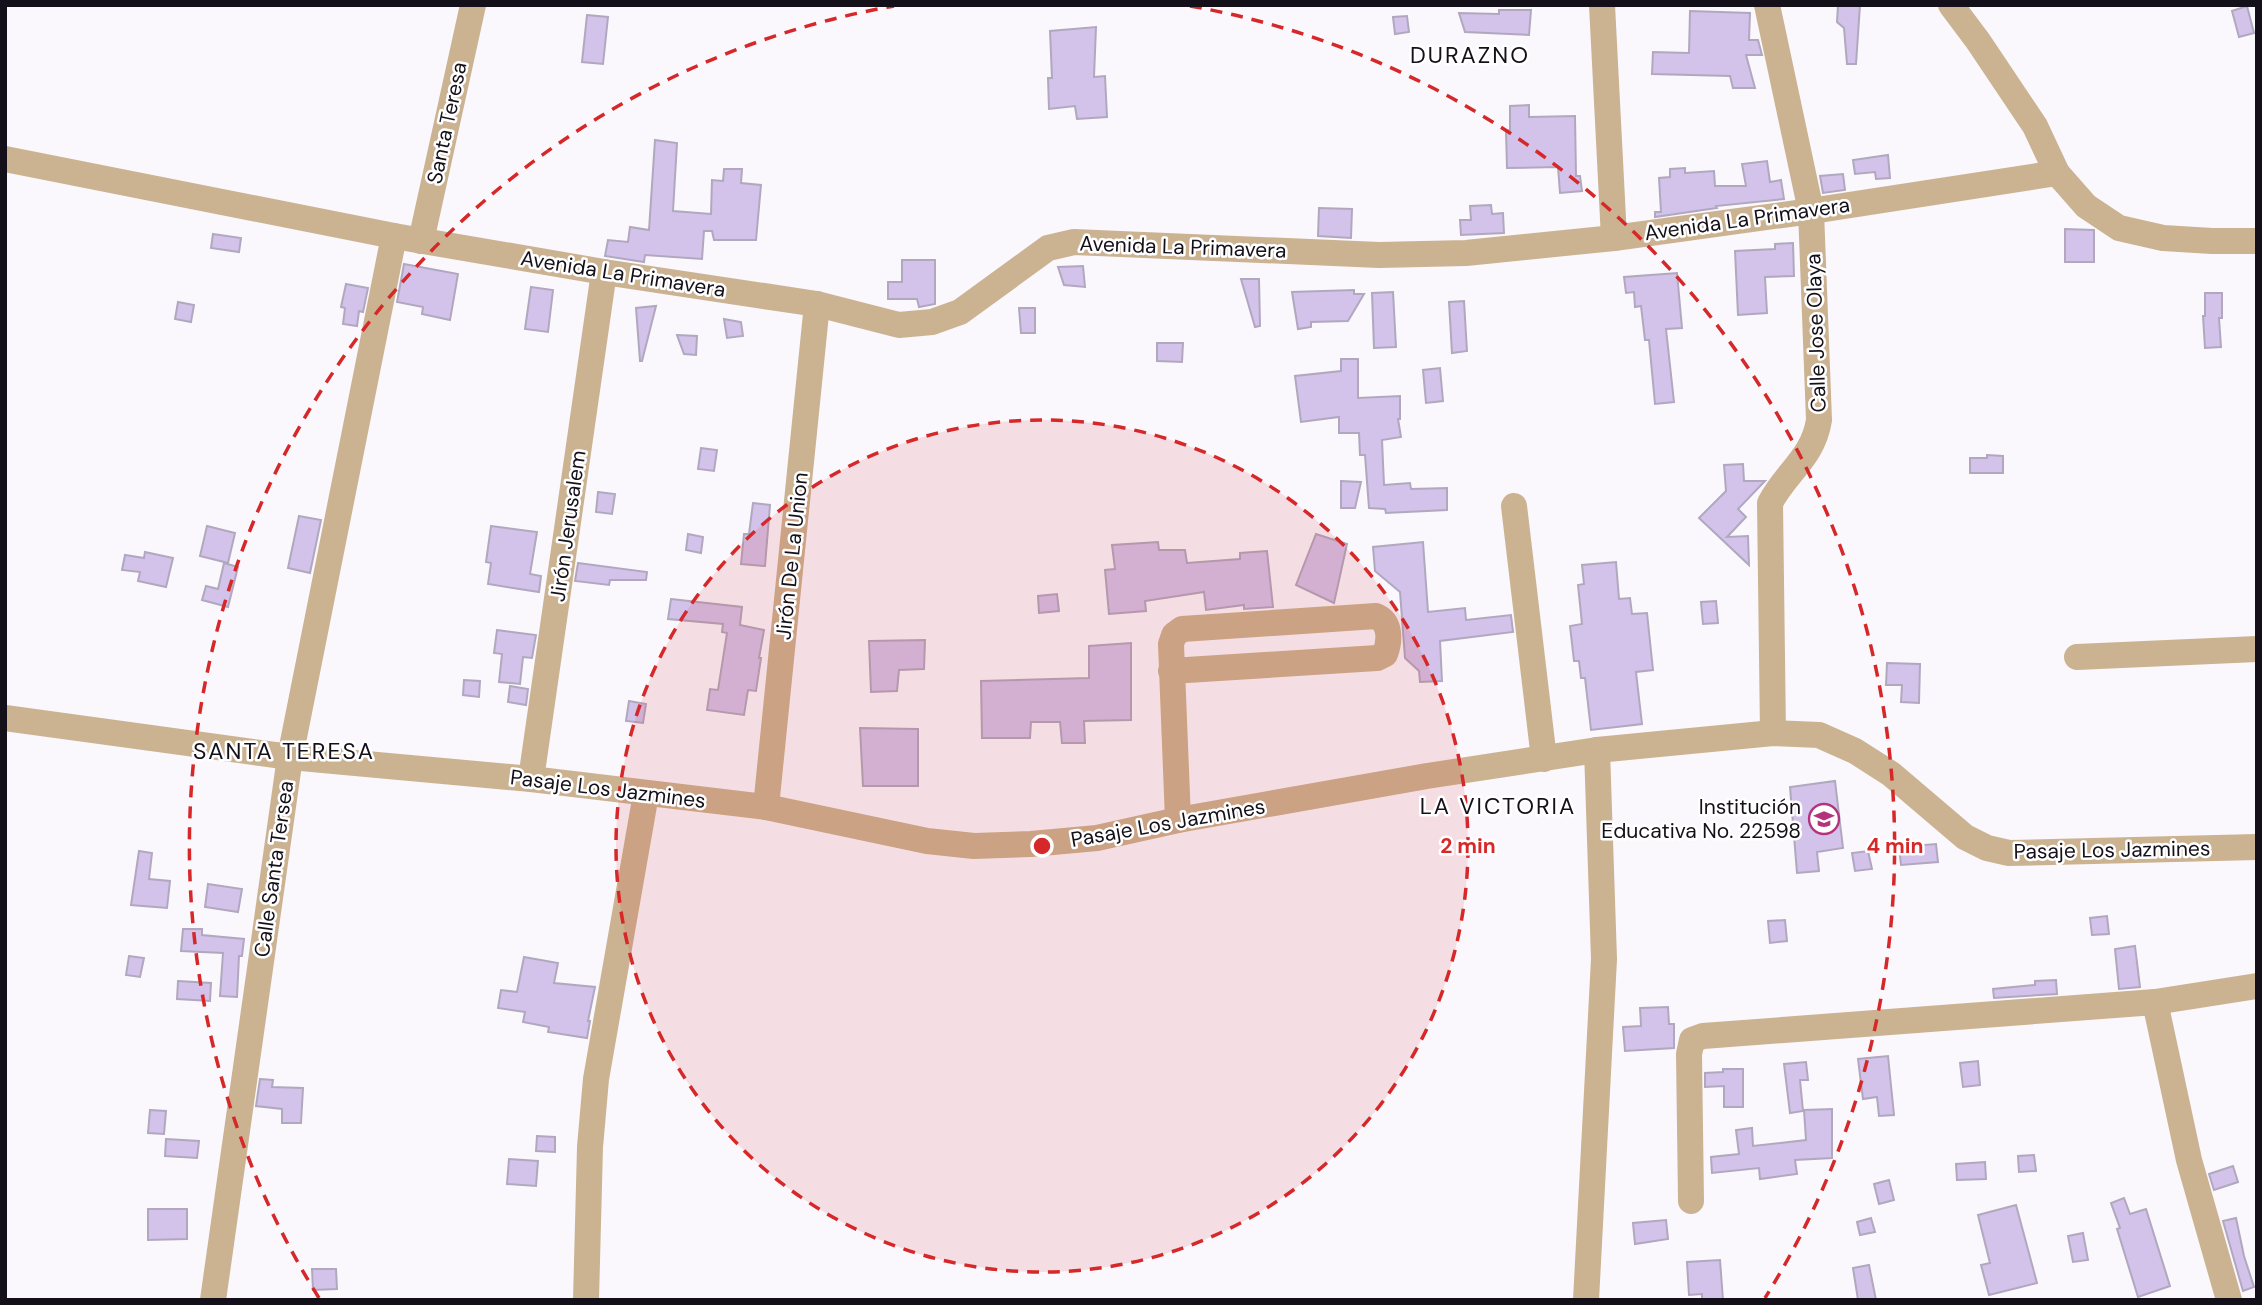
<svg xmlns="http://www.w3.org/2000/svg" width="2262" height="1305" font-family="'DM Sans',sans-serif">
<style>
.building{fill:#d3c2ea;stroke:#b1a8bf;stroke-width:2}
.lines{fill:none;stroke-linecap:round;stroke-linejoin:round}
.minor{stroke:#cbb392;stroke-width:26}
.ring{fill:none;stroke:#d62828;stroke-width:3.5;stroke-dasharray:12 9}
.labels{text-anchor:middle;dominant-baseline:central;stroke-width:5;stroke-linejoin:round;paint-order:stroke}
.street-label{font-size:21px;fill:#141019;stroke:#fff}
.poi-label{font-size:21px;fill:#141019;stroke:#fff;text-anchor:end}
.neighbourhood-label{font-size:23px;letter-spacing:2px;fill:#141019;stroke:#fff}
.centre{fill:#d62828;stroke:#fff;stroke-width:3.5}
.ring-label{font-size:21px;text-anchor:middle;font-weight:bold;fill:#d62828;stroke:#fff;stroke-width:5;stroke-linejoin:round;paint-order:stroke}
</style>
<rect width="100%" height="100%" fill="#faf8fd"/>
<g class="building">
<path d="M1838 5H1860L1856 64H1847L1844 28 1837 22Z"/>
<path d="M2247 6 2254 33 2239 37 2232 11Z"/>
<path d="M1499 10H1531L1529 35 1465 32 1459 13 1499 14Z"/>
<path d="M1690 11 1750 13 1749 40H1758L1762 55H1746L1755 88H1733L1730 76 1652 74 1653 52 1689 53Z"/>
<path d="M587 15 608 17 603 64 582 62Z"/>
<path d="M1407 16 1409 32 1395 34 1393 17Z"/>
<path d="M1096 27 1094 77 1105 76 1107 117 1077 119 1075 106 1049 109 1048 78H1052L1050 31Z"/>
<path d="M1529 105V117L1575 116 1576 176H1580L1582 191 1560 193 1558 167 1507 168 1506 131 1510 130V106Z"/>
<path d="M655 140 677 143 673 211 711 214 712 180 723 181 724 169H742L741 183 761 185 756 240H714L712 231H704L702 259 645 255 644 262 605 256 608 240 628 242 630 227 649 230Z"/>
<path d="M1888 155 1890 178 1876 179 1875 172 1855 174 1853 160Z"/>
<path d="M1767 161 1770 182 1781 180 1784 199 1716 206 1717 208 1655 217V212H1661L1659 178 1670 177V169L1685 168V173L1714 171 1715 186H1746L1742 164Z"/>
<path d="M1843 174 1845 190 1823 193 1820 176Z"/>
<path d="M1491 205 1492 214 1503 213 1504 233 1461 235 1460 220H1471L1470 206Z"/>
<path d="M1319 208 1352 209 1351 238 1318 236Z"/>
<path d="M2065 229 2094 230V262H2065Z"/>
<path d="M213 234 241 238 239 252 211 248Z"/>
<path d="M1793 243 1794 276 1765 277 1767 313 1738 315 1735 251 1775 249V244Z"/>
<path d="M902 260H935V304L919 307 917 299H888V282H902Z"/>
<path d="M404 264 458 274 450 320 422 314 423 307 397 302Z"/>
<path d="M1083 266 1085 287 1064 285 1058 267Z"/>
<path d="M1677 273 1682 328 1666 329 1674 402 1655 404 1649 340H1645L1641 306 1635 307 1634 292 1626 293 1624 277Z"/>
<path d="M1241 279H1259L1260 326 1255 327Z"/>
<path d="M346 284 368 288 363 312 359 311 357 326 343 324 345 308 341 307Z"/>
<path d="M531 287 553 290 548 332 525 329Z"/>
<path d="M1354 290V294H1364L1348 321 1311 322V327L1298 329 1292 292Z"/>
<path d="M1393 292 1396 347 1374 348 1372 293Z"/>
<path d="M2205 293H2222V318H2219L2221 347 2205 348 2203 316H2205Z"/>
<path d="M1464 301 1467 351 1452 353 1449 302Z"/>
<path d="M178 302 194 305 191 322 175 319Z"/>
<path d="M656 306 642 361H640L636 308Z"/>
<path d="M1019 308H1035V333H1021Z"/>
<path d="M724 319 741 322 743 336 727 338Z"/>
<path d="M677 335 697 336 696 355 684 354Z"/>
<path d="M1157 343H1183L1182 362 1157 361Z"/>
<path d="M1341 359H1358V398L1400 396V419H1398L1401 437 1382 440 1384 485 1410 483 1411 489 1447 488V510L1386 513 1385 509 1369 508 1365 455H1360L1359 433H1339V417L1301 422 1295 376 1341 371Z"/>
<path d="M1440 368 1443 401 1426 403 1423 370Z"/>
<path d="M701 448 717 450 714 471 698 469Z"/>
<path d="M1987 455 2003 456V473H1970V458H1987Z"/>
<path d="M1743 464 1744 481H1765L1738 509 1746 517 1727 537 1748 536 1749 565 1699 518 1726 491 1724 465Z"/>
<path d="M1341 481 1361 482 1355 508H1341Z"/>
<path d="M598 492 615 494 612 514 596 512Z"/>
<path d="M753 503 770 505 765 566 741 564 744 534H749Z"/>
<path d="M299 516 321 520 310 573 288 568Z"/>
<path d="M207 526 235 533 228 563 200 556Z"/>
<path d="M491 526 537 532 530 574 541 576 539 592 488 584 491 563 486 562Z"/>
<path d="M688 534 703 537 701 553 686 550Z"/>
<path d="M1316 534 1347 544 1334 603 1296 585Z"/>
<path d="M1158 542 1159 550H1185L1187 563 1240 559V553L1267 551 1273 607 1244 609V605L1206 610 1204 592 1145 601 1146 611 1109 614 1105 570 1115 569 1112 545Z"/>
<path d="M1423 542 1428 612 1465 608 1466 620 1511 615 1513 632 1440 641 1442 681 1420 682 1419 671 1405 658 1400 592 1375 571 1373 547Z"/>
<path d="M145 552 173 558 166 587 138 581 140 572 122 570 125 555 144 558Z"/>
<path d="M1616 562 1619 599 1630 598 1632 614 1647 613 1653 670 1636 672 1642 724 1591 730 1585 678H1581L1579 661H1574L1570 626 1582 624 1578 585 1584 584 1582 565Z"/>
<path d="M224 563 238 567 228 607 202 600 206 586 218 589Z"/>
<path d="M578 563 647 572 646 580H610L609 585 575 581Z"/>
<path d="M1057 594 1059 611 1039 613 1038 596Z"/>
<path d="M671 599 742 607 740 625 764 630 759 658H761L756 691 748 690 744 715 707 710 710 689 718 690 727 633 722 632 723 624 668 619Z"/>
<path d="M1716 601 1718 623 1703 624 1701 602Z"/>
<path d="M497 630 536 635 532 658 523 657 520 684 499 682 502 654 494 653Z"/>
<path d="M925 640 924 669 899 670 897 691 871 692 869 641Z"/>
<path d="M1131 643V720L1084 721 1085 743H1062L1060 722H1031L1030 738H982L981 681 1089 678V646Z"/>
<path d="M1887 663 1920 664 1919 703 1901 702 1902 685H1886Z"/>
<path d="M464 680 480 681 479 697 463 695Z"/>
<path d="M510 686 528 689 526 705 508 702Z"/>
<path d="M629 701 646 704 643 723 626 721Z"/>
<path d="M860 728 918 729V786H863Z"/>
<path d="M1835 781 1843 848 1817 852 1819 871 1797 873 1790 787Z"/>
<path d="M1936 844 1938 862 1901 865 1899 847Z"/>
<path d="M139 851 152 853 149 879 170 881 167 908 131 905Z"/>
<path d="M1868 851 1872 869 1855 871 1852 853Z"/>
<path d="M208 884 242 889 238 912 205 907Z"/>
<path d="M2107 916 2109 934 2092 935 2090 918Z"/>
<path d="M1785 920 1787 941 1770 943 1768 921Z"/>
<path d="M183 929H202V935L244 939 242 956H239L237 997 220 996 223 953 181 951Z"/>
<path d="M2135 946 2140 987 2119 989 2115 949Z"/>
<path d="M129 956 144 958 140 977 126 975Z"/>
<path d="M524 957 558 963 554 983 595 987 588 1021H590L587 1038 548 1032 549 1027 523 1022 525 1012 498 1008 501 990 517 992Z"/>
<path d="M2056 980 2057 994 1994 998 1993 989 2035 985V981Z"/>
<path d="M178 981 211 983 210 1001 177 999Z"/>
<path d="M1668 1007 1669 1024H1674V1048L1625 1051 1623 1027 1641 1026 1640 1008Z"/>
<path d="M1888 1056 1894 1115 1879 1116 1877 1097 1863 1099 1858 1059Z"/>
<path d="M1978 1061 1980 1085 1963 1087 1960 1063Z"/>
<path d="M1806 1062 1808 1080H1800L1803 1111 1790 1113 1784 1064Z"/>
<path d="M1723 1069H1743V1107H1724V1086L1705 1087V1073L1723 1072Z"/>
<path d="M260 1079 273 1080 272 1087 303 1088 301 1123H282V1109L256 1106Z"/>
<path d="M1832 1109V1158L1795 1160 1797 1174 1760 1179 1759 1168 1712 1173 1711 1157 1739 1154 1736 1130 1752 1128 1753 1146 1806 1140 1804 1110Z"/>
<path d="M150 1110 166 1111 164 1134 148 1133Z"/>
<path d="M537 1136 555 1137V1152L536 1151Z"/>
<path d="M166 1139 199 1141 197 1158 165 1156Z"/>
<path d="M2034 1155 2036 1171 2019 1172 2018 1156Z"/>
<path d="M509 1159 538 1161 536 1186 507 1184Z"/>
<path d="M1985 1162 1986 1179 1957 1180 1956 1164Z"/>
<path d="M2233 1166 2238 1182 2214 1190 2209 1174Z"/>
<path d="M1889 1180 1894 1200 1879 1204 1874 1184Z"/>
<path d="M2124 1198 2130 1214 2146 1209 2170 1286 2138 1297 2117 1229 2120 1228 2111 1203Z"/>
<path d="M2016 1205 2037 1283 1989 1295 1981 1265 1990 1263 1978 1215Z"/>
<path d="M148 1209H187V1239L148 1240Z"/>
<path d="M1871 1218 1875 1232 1860 1235 1857 1222Z"/>
<path d="M2236 1218 2244 1256 2254 1287 2243 1291 2223 1221Z"/>
<path d="M1666 1220 1668 1239 1635 1244 1633 1223Z"/>
<path d="M2083 1233 2088 1260 2073 1262 2068 1236Z"/>
<path d="M1720 1260 1723 1300H1702V1294L1689 1295 1687 1262Z"/>
<path d="M1869 1265 1876 1300H1858L1853 1268Z"/>
<path d="M312 1269H336L337 1289 313 1290Z"/>
</g>
<g class="lines">
<g class="minor">
<path d="M1602 5 1614 238"/>
<path d="M1767 5 1811 211 1819 420C1813 458 1786 472 1770 503L1773 733"/>
<path d="M1951 5 1978 41 2035 126 2057 173 2086 206 2119 228 2163 238 2212 241H2257"/>
<path d="M5 159 394 236 604 272 817 304 899 325 932 322 960 312 1048 248 1074 242 1379 255 1466 253 1614 238 1811 211 2057 173"/>
<path d="M421 241 473 5"/>
<path d="M1514 506 1544 759"/>
<path d="M2077 657 2257 649"/>
<path d="M1171 671 1377 658 1385 654C1390 641 1391 622 1376 616L1182 629 1174 635 1171 644 1178 820"/>
<path d="M5 718 290 757 531 779 766 807 927 841 974 846 1031 844 1097 838 1178 820 1427 776 1597 750 1773 733 1819 735 1855 751 1891 774 1965 837 1987 848 2009 853 2257 847"/>
<path d="M531 779 604 272"/>
<path d="M766 807 817 304"/>
<path d="M2155 1002 2189 1160 2229 1300"/>
<path d="M1691 1201 1689 1054 1692 1040 1703 1036 2155 1002 2257 986"/>
<path d="M213 1300 290 757 394 236"/>
<path d="M586 1300 590 1147 596 1079 646 794"/>
<path d="M1586 1300 1604 959 1597 750"/>
</g>
</g>
<circle cx="1042" cy="846" r="426" fill="#d62828" fill-opacity=".12"/>
<g class="ring">
<circle cx="1042" cy="846" r="426"/>
<path d="M319 1298A853 853 0 0 1 894 6M1190 6A853 853 0 0 1 1765 1298"/>
</g>
<defs>
<g id="school-ring" transform="scale(1.575)"><circle r="9.5" fill="#fff" stroke="#b5327c" stroke-width="1.5"/><path d="M0-5L7-2L0 1L-7-2ZM-4 1L0 2.5L4 1V4Q0 6-4 4Z" fill="#b5327c"/></g>
</defs>
<g fill-rule="evenodd">
<use href="#school-ring" x="1824" y="819"/>
</g>
<g class="labels">
<g class="street-label">
<text transform="translate(447 123) rotate(-78)">Santa Teresa</text>
<text transform="translate(1747 219) rotate(-8)">Avenida La Primavera</text>
<text transform="translate(1183 247) rotate(2)">Avenida La Primavera</text>
<text transform="translate(623 274) rotate(9)">Avenida La Primavera</text>
<text transform="translate(1816 333) rotate(-92)">Calle Jose Olaya</text>
<text transform="translate(568 526) rotate(-82)">Jirón Jerusalem</text>
<text transform="translate(792 556) rotate(-84)">Jirón De La Union</text>
<text transform="translate(608 789) rotate(7)">Pasaje Los Jazmines</text>
<text transform="translate(1168 823) rotate(-10)">Pasaje Los Jazmines</text>
<text transform="translate(2112 850) rotate(-1)">Pasaje Los Jazmines</text>
<text transform="translate(274 869) rotate(-82)">Calle Santa Tersea</text>
</g>
<g class="poi-label">
<text x="1801" y="807">Institución<tspan x="1801" dy="24">Educativa No. 22598</tspan></text>
</g>
<g class="neighbourhood-label">
<text x="1470" y="55">DURAZNO</text>
<text x="284" y="751">SANTA TERESA</text>
<text x="1498" y="806">LA VICTORIA</text>
</g>
</g>
<circle cx="1042" cy="846" r="10" class="centre"/>
<g class="ring-label">
<text x="1468" y="853">2 min</text>
<text x="1895" y="853">4 min</text>
</g>
<rect width="2262" height="1305" fill="none" stroke="#141019" stroke-width="14"/>
</svg>
